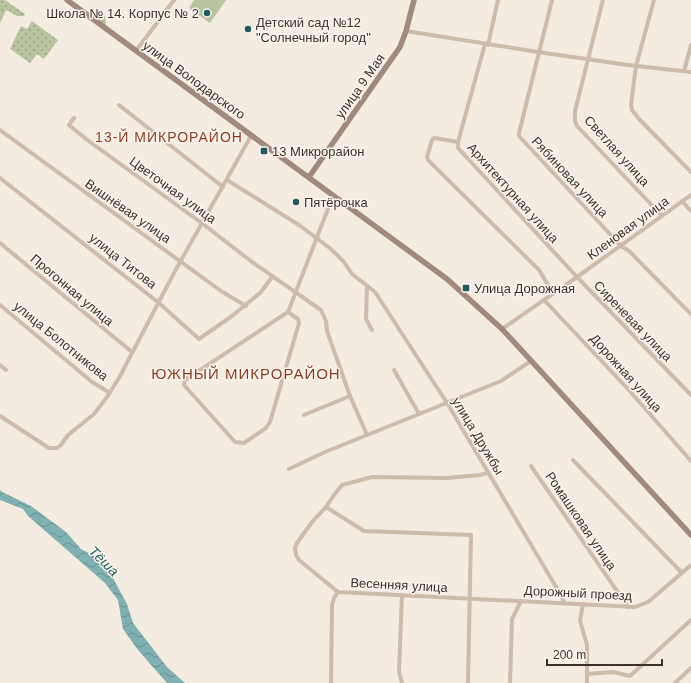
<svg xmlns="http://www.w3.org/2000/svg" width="691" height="683" font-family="Helvetica,sans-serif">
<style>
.grass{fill:url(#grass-dots)}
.pitch{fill:#b8c4a0}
.water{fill:url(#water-waves)}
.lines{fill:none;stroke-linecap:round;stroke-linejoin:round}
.street{stroke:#cdbbac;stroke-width:4}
.secondary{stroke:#a18a7d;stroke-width:5.5}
.poi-dot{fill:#1f5a5e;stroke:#fbf5ee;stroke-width:1.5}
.labels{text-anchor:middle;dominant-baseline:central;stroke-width:3;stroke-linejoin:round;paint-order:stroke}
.poi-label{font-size:13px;fill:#3b302b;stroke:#fbf5ee;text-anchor:start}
.street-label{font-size:13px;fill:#3b302b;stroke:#fbf5ee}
.neighbourhood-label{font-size:14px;letter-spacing:1px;fill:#8c3b22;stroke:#fbf5ee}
.water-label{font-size:14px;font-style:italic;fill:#1f5a5e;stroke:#fbf5ee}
.quarter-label{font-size:15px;letter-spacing:1px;fill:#8c3b22;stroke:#fbf5ee}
</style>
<defs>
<pattern id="grass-dots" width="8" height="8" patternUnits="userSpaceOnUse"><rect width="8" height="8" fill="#b8c4a0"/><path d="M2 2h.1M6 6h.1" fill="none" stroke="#97a083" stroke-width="1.8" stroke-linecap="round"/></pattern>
<pattern id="water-waves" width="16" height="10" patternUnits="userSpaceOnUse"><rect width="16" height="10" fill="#7fb0b2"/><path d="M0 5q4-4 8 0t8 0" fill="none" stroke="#699091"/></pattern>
</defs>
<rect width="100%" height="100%" fill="#f4ebe1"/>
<g class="grass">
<path d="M0 0H5L25 14 24 16H17L6 10 0 23Z"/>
<path d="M96 12H100L105 16 106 25 105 26 91 16Z"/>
<path d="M32 21 58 40 44 59 37 54 30 63 10 49 21 26 27 29Z"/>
</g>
<path class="pitch" d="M194 0H226L210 23 189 8Z"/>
<path class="water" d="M0 490 2 492 31 506 66 532 81 549 96 557 108 569 127 604 133 623 167 667 185 683H167L138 650 123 629 118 600 105 583 28 516 23 509 0 500Z"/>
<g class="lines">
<g class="street">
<path d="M552 0 519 133V136L621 246 629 251 691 314"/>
<path d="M603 0 575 111V121L577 126 662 216"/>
<path d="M654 0 636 66 631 104 632 110 639 119 691 172"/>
<path d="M406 31 538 52 628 65 691 72"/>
<path d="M485 44 458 142V148L577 277 691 395"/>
<path d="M488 45 498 0"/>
<path d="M136 51 174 0"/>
<path d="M684 71 691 45"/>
<path d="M119 105 223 187"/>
<path d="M74 118 69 125 86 139 203 224 252 262 321 310 326 321 327 331 350 396 367 435"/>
<path d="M0 130 221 291 246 306"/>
<path d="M458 142 434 138 432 140 427 157 428 160 539 270 553 293"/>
<path d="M0 178 159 303 199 339 232 316 260 293 273 276"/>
<path d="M227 180 299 225 331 249 344 262 352 274 375 292 447 403 562 597 564 603"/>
<path d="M682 201 691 211"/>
<path d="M0 243 132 352"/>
<path d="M367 286 366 319 372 330"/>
<path d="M544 300 628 389 691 461"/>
<path d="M0 305 92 382 110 393"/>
<path d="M288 312 185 380 184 385 235 442 244 443 266 428 270 422 299 323 298 319 288 312 333 196"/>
<path d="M502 329 577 277 691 195"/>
<path d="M0 365 6 370"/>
<path d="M394 370 419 414"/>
<path d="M304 415 350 396"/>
<path d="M0 416 49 448H57L61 445 68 435 94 414 107 397 119 378 175 271 251 136"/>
<path d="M573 460 682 573"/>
<path d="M531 466 628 607"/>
<path d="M289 469 325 452 501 381 531 361"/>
<path d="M488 473 480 475 447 478 372 477 342 485 334 495 326 507 312 522 297 543 295 548 296 555 299 560 338 592 635 607 648 602 691 565"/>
<path d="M326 507 364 531 471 535 468 683"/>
<path d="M583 604 580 621 587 645V683"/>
<path d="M587 674 613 672 630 676 691 620"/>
<path d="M331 683 332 605 334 598 338 592"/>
<path d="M402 683 399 672 402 595"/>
<path d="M510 683 512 619 521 601"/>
<path d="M675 683 691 668"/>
</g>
<g class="secondary">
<path d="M67 0 447 279 502 329 691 535"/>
<path d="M309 177 400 47 406 31 414 0"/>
</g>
</g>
<g class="poi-dot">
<circle cx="207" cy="13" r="4"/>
<circle cx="248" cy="29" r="4"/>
<rect x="260" y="147" width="8" height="8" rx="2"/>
<circle cx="296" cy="202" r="4"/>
<rect x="462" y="284" width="8" height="8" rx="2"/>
</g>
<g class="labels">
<g class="poi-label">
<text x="199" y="13" text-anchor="end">Школа № 14. Корпус № 2</text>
<text x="256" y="22">Детский сад №12<tspan x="256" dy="15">"Солнечный город"</tspan></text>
<text x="272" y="151">13 Микрорайон</text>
<text x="304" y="202">Пятёрочка</text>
<text x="474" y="288">Улица Дорожная</text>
</g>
<g class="street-label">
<text transform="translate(194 80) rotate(36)">улица Володарского</text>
<text transform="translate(360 86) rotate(-55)">улица 9 Мая</text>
<text transform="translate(617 151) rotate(48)">Светлая улица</text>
<text transform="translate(570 177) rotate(47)">Рябиновая улица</text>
<text transform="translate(173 190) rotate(36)">Цветочная улица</text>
<text transform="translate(513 193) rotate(48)">Архитектурная улица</text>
<text transform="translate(128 211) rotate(35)">Вишнёвая улица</text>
<text transform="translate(628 228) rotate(-36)">Кленовая улица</text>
<text transform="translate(123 261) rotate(38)">улица Титова</text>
<text transform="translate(72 290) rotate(40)">Прогонная улица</text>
<text transform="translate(633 321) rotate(46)">Сиреневая улица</text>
<text transform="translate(61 341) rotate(39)">улица Болотникова</text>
<text transform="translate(626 373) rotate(48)">Дорожная улица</text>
<text transform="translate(478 436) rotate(59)">улица Дружбы</text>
<text transform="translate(581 521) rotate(56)">Ромашковая улица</text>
<text transform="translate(399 585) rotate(3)">Весенняя улица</text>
<text transform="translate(578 593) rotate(3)">Дорожный проезд</text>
</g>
<g class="neighbourhood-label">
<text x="169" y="137">13-Й МИКРОРАЙОН</text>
</g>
<g class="water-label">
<text transform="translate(104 561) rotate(45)">Тёша</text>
</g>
<g class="quarter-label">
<text x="246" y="373">ЮЖНЫЙ МИКРОРАЙОН</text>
</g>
</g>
<path d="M547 659v6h115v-6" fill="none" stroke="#3b302b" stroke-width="2"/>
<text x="553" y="659" font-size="12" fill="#3b302b" stroke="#fbf5ee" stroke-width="3" paint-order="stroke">200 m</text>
</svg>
